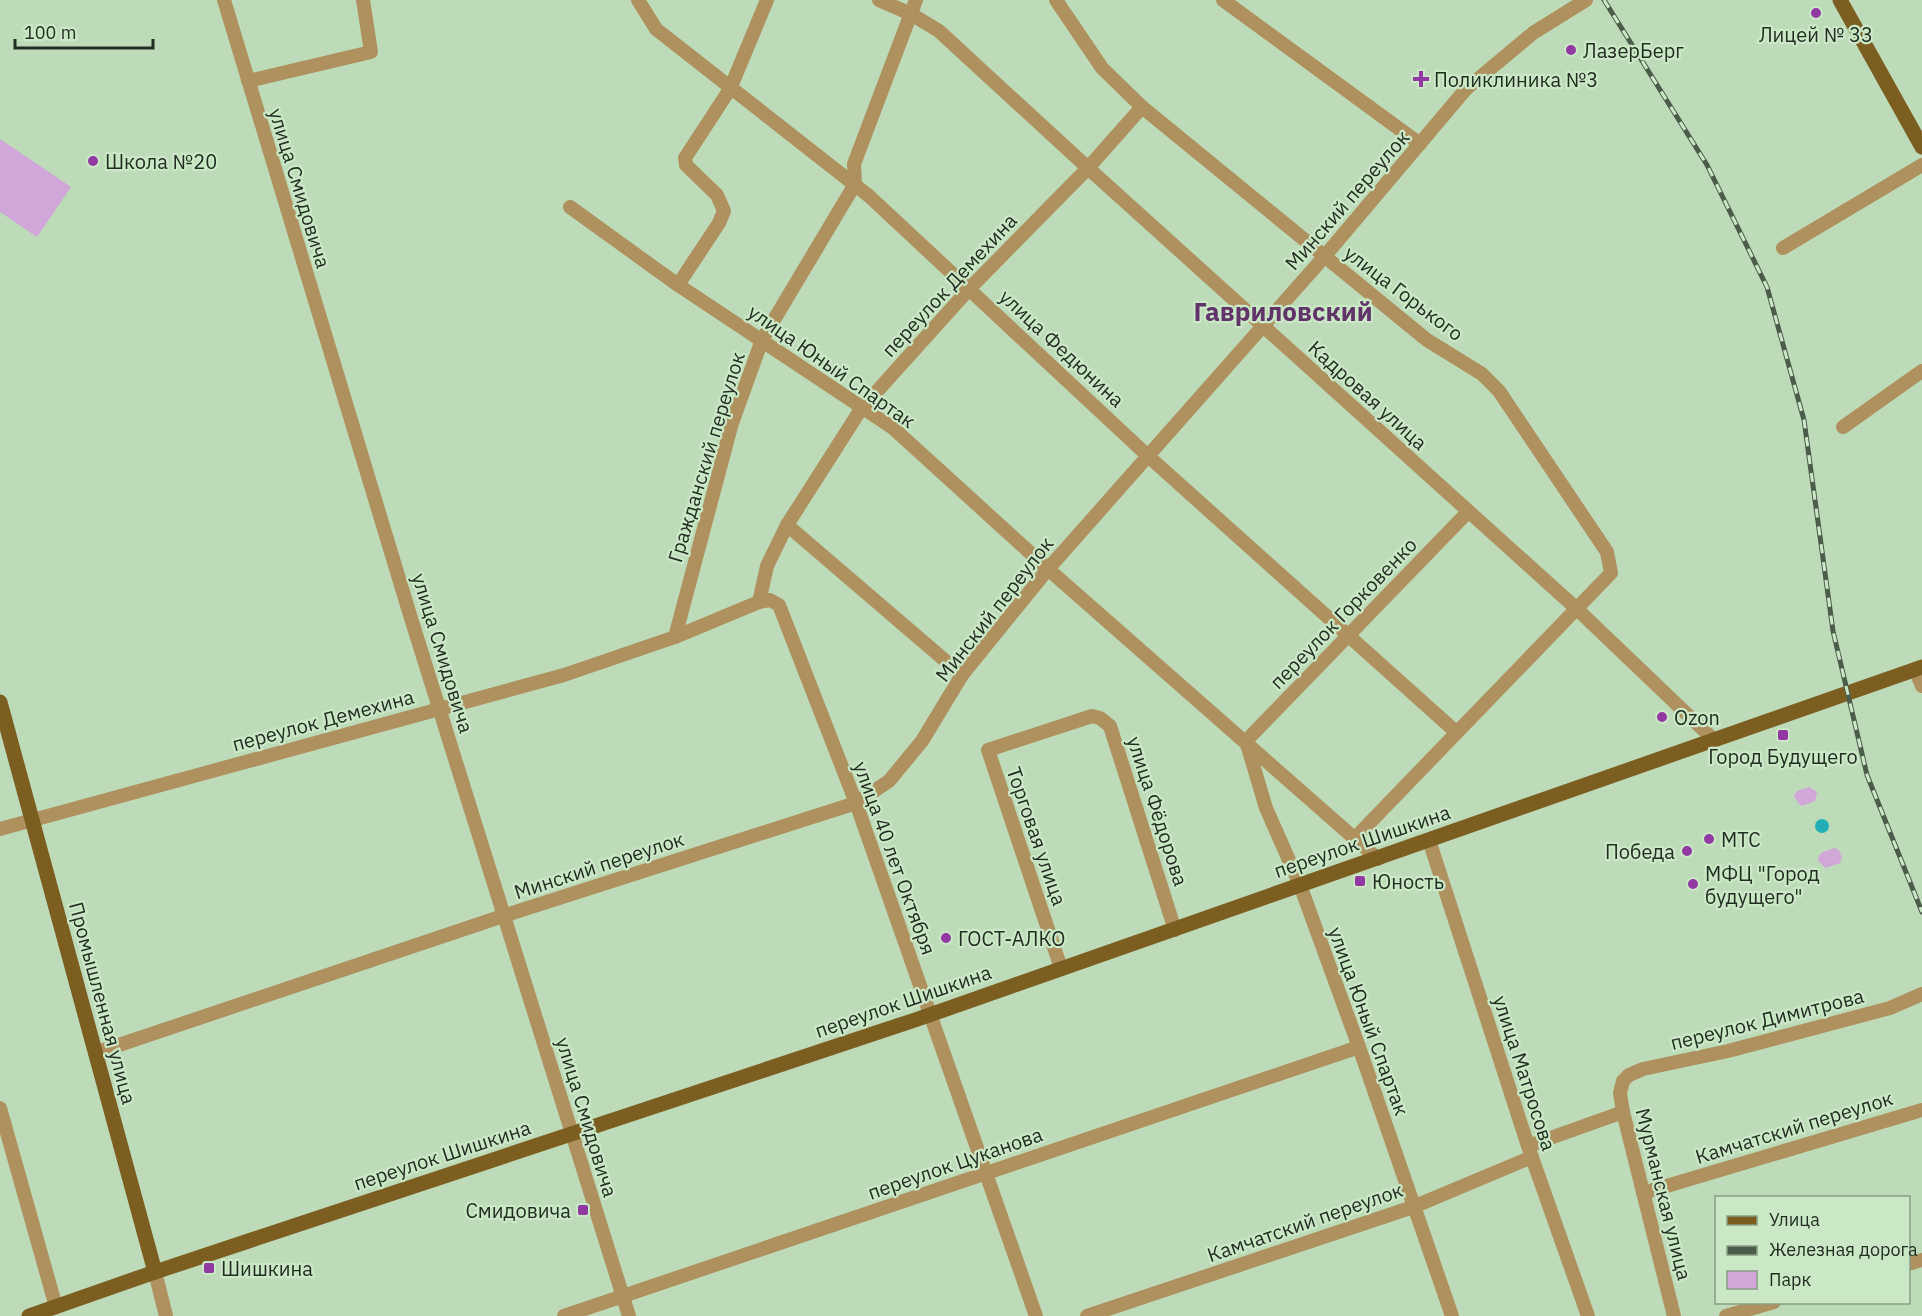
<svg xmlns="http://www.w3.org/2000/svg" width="1922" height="1316" font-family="'IBM Plex Sans',sans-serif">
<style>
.green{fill:#d1a7d9}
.water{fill:#24afb7}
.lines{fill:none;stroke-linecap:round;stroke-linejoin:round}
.minor{stroke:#ae915e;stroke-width:14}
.major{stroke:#7d5e21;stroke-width:15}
.rail-casing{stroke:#4c5c4a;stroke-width:5}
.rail{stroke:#cbe8c6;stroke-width:3;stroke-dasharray:9;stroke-linecap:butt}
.poi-dot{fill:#9238a3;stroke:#cbe8c6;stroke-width:2}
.labels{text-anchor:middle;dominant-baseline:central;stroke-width:4.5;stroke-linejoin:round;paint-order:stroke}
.poi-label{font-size:20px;fill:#232e22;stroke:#cbe8c6;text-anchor:start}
.street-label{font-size:20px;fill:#232e22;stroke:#cbe8c6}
.district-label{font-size:26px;font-weight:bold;fill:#603468;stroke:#cbe8c6}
</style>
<rect width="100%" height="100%" fill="#bedbb9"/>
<g class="green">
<path d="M0 139 71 187 37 237 0 212Z"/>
<path d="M1809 787 1817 792 1815 801 1802 806 1798 803 1794 796 1797 791Z"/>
<path d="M1834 848 1839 850 1842 858 1840 863 1826 868 1819 862 1818 858 1821 853Z"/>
</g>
<circle class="water" cx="1822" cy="826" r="7"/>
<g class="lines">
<g class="minor">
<path d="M224 0 410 615 629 1316"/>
<path d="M638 0 656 29 869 196 1148 456 1456 732"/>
<path d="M879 0 911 14 939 31 1088 168 1578 610 1713 739"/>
<path d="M1056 0 1102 68 1142 107 1427 340 1482 374 1499 391 1607 552 1611 573 1355 838"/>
<path d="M1223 0 1420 144"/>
<path d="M248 81 371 52 363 0"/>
<path d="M570 207 678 285 893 428 1048 569 1378 859"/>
<path d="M1783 248 1922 165"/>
<path d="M678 285 719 223 724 211 717 195 686 165 685 158 730 89 767 0"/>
<path d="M1843 427 1922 371"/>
<path d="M787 525 962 675"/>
<path d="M675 637 732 423 762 340 855 184 854 164 916 0"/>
<path d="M1915 669 1922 686"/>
<path d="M0 829 564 675 675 637 759 602"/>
<path d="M1429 840 1528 1146 1588 1316"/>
<path d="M1061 968 988 750 1092 716 1100 718 1110 726 1175 930"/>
<path d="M95 1053 503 916 856 803 889 781 922 741 962 675 1048 569 1324 257 1466 89 1533 33 1586 0"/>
<path d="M0 1108 56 1307"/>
<path d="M1528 1146 1623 1112"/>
<path d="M1643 1193 1922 1110"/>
<path d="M1908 1264 1922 1260"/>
<path d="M155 1272 166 1316"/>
<path d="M564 1316 1359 1047"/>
<path d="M1036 1316 856 803 779 605 770 600 759 602 767 566 787 525 861 409 970 288 1088 168 1142 107"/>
<path d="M1087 1316 1413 1207 1532 1157"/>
<path d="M1452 1316 1359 1047 1300 885 1266 808 1246 741 1468 512"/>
<path d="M1674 1316 1623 1112 1620 1093 1623 1081 1629 1075 1643 1069 1728 1051 1890 1008 1922 994"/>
<path d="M1726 1316 1774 1302"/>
</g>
<g class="major">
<path d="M1840 0 1922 147"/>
<path d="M0 702 155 1272"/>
<path d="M29 1316 155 1272 915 1020 1922 667"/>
</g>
<g class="rail-casing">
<path id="rail" d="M1604 0 1707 165 1767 287 1804 420 1833 631 1867 775 1922 912"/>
</g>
<use href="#rail" class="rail"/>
</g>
<g class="poi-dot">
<circle cx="1816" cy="13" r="6"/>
<circle cx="1571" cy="50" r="6"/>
<path d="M1418 70h6v6h6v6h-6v6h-6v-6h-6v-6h6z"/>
<circle cx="93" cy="161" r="6"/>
<circle cx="1662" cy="717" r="6"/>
<rect x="1777" y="729" width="12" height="12" rx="3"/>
<circle cx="1709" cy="839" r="6"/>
<circle cx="1687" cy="851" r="6"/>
<rect x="1354" y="875" width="12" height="12" rx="3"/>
<circle cx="1693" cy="884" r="6"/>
<circle cx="946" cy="938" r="6"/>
<rect x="577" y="1204" width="12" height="12" rx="3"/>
<rect x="203" y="1262" width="12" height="12" rx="3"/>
</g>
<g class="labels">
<g class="poi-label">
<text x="1816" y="34" text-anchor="middle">Лицей № 33</text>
<text x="1583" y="50">ЛазерБерг</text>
<text x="1434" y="79">Поликлиника №3</text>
<text x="105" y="161">Школа №20</text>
<text x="1674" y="717">Ozon</text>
<text x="1783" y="756" text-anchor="middle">Город Будущего</text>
<text x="1721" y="839">МТС</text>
<text x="1675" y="851" text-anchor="end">Победа</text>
<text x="1705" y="873">МФЦ "Город<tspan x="1705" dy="23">будущего"</tspan></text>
<text x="1372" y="881">Юность</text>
<text x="958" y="938">ГОСТ-АЛКО</text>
<text x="571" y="1210" text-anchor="end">Смидовича</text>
<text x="221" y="1268">Шишкина</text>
</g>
<g class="street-label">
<text transform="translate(300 188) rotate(73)">улица Смидовича</text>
<text transform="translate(1347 200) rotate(-49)">Минский переулок</text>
<text transform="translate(949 285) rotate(-47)">переулок Демехина</text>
<text transform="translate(1404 293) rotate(37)">улица Горького</text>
<text transform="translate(1062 348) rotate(43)">улица Федюнина</text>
<text transform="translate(832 366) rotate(35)">улица Юный Спартак</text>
<text transform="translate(1368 395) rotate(42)">Кадровая улица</text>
<text transform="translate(706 457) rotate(-73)">Гражданский переулок</text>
<text transform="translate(994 609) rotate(-52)">Минский переулок</text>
<text transform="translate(1343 613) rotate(-46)">переулок Горковенко</text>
<text transform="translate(443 653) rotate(73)">улица Смидовича</text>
<text transform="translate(323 720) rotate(-15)">переулок Демехина</text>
<text transform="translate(1158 811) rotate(72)">улица Фёдорова</text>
<text transform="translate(1037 836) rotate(71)">Торговая улица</text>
<text transform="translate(1362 841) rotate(-19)">переулок Шишкина</text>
<text transform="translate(895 858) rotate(70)">улица 40 лет Октября</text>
<text transform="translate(599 865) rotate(-18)">Минский переулок</text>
<text transform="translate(903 1001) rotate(-19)">переулок Шишкина</text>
<text transform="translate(103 1003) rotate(75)">Промышленная улица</text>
<text transform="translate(1767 1019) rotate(-14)">переулок Димитрова</text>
<text transform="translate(1369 1021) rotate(70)">улица Юный Спартак</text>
<text transform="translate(1525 1073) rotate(72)">улица Матросова</text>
<text transform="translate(587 1117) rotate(73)">улица Смидовича</text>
<text transform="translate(1794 1127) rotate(-17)">Камчатский переулок</text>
<text transform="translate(442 1155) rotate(-18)">переулок Шишкина</text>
<text transform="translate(955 1163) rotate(-19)">переулок Цуканова</text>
<text transform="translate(1664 1194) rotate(76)">Мурманская улица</text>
<text transform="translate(1305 1222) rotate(-19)">Камчатский переулок</text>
</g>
<g class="district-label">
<text x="1283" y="311">Гавриловский</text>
</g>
</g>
<rect x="1715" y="1196" width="195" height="108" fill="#cbe8c6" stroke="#889e84" stroke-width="1.5"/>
<rect x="1727" y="1216" width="30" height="9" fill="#7d5e21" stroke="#889e84" stroke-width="1.5"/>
<text x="1769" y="1226" font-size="18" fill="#232e22">Улица</text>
<rect x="1727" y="1246" width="30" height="9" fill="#4c5c4a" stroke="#889e84" stroke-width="1.5"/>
<text x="1769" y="1256" font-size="18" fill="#232e22">Железная дорога</text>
<rect x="1727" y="1271" width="30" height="18" fill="#d1a7d9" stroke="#889e84" stroke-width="1.5"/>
<text x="1769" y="1286" font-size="18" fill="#232e22">Парк</text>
<path d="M15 39v9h138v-9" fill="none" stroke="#232e22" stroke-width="3"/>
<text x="24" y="39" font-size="18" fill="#232e22" stroke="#cbe8c6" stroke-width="4.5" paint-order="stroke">100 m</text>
</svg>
